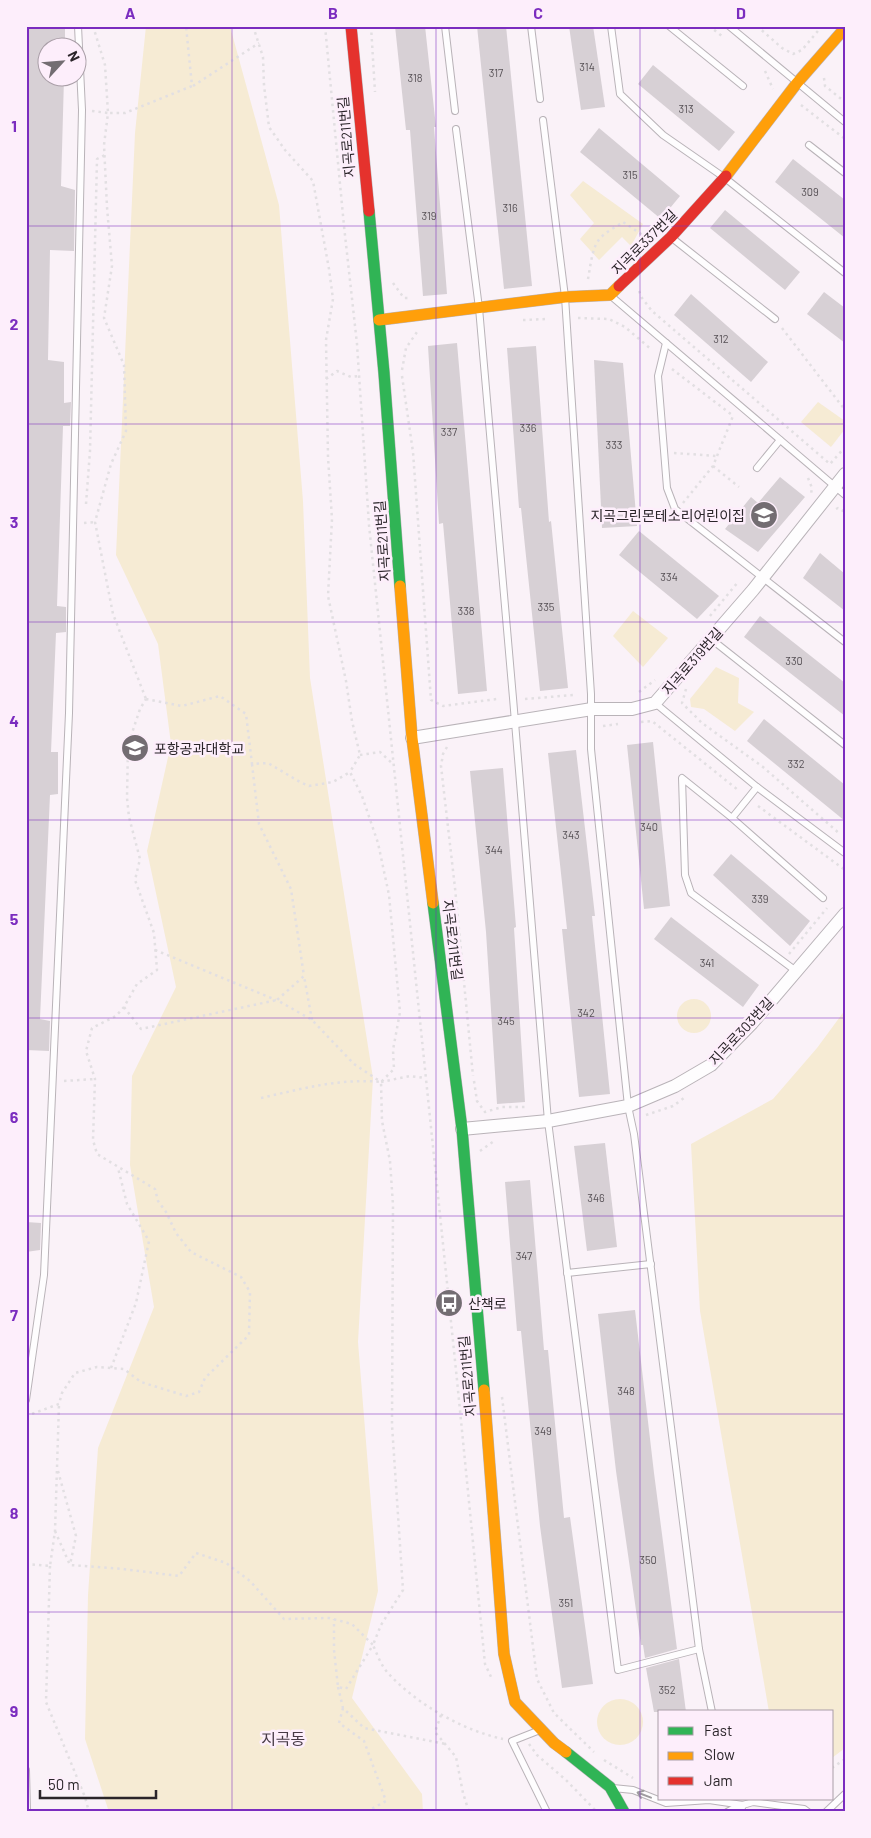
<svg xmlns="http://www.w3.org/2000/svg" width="871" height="1838" font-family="Barlow,'Noto Sans KR',sans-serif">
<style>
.green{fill:#f6ebd4}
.building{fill:#d7d0d5}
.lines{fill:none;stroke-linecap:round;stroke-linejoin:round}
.lane-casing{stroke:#b9b3b8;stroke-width:8}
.street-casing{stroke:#b9b3b8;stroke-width:14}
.fast-casing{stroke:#b9b3b8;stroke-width:12}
.slow-casing{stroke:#b9b3b8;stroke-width:12}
.jam-casing{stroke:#b9b3b8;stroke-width:12}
.path{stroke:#e2dfe2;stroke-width:2.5;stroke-dasharray:2.5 4;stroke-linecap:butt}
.lane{stroke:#fefdfe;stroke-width:6}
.street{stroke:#fefdfe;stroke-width:12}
.fast{stroke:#30b455;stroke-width:11}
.slow{stroke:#ff9f0a;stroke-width:11}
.jam{stroke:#e5322d;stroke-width:11}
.oneway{stroke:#9f9c9f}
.grid{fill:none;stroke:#7b2cbf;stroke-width:1;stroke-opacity:0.55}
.labels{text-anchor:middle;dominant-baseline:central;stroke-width:5;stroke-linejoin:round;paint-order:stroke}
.number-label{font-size:11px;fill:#565055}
.street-label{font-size:14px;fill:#2b252a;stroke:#fdeefb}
.poi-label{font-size:14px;fill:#2b252a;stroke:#fdeefb;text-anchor:start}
.quarter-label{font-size:16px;fill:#473a45;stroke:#fdeefb}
.neatline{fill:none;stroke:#7b2cbf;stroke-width:2}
.grid-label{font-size:16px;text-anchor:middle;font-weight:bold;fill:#7b2cbf}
</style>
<rect width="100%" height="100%" fill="#faf2f8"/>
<g class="green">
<path d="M146 26H232L231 30 279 205 303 501 310 678 373 1078 358 1342 378 1591 352 1698 422 1794 423 1812H109L85 1739 88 1595 98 1448 154 1307 130 1165 132 1076 176 987 147 851 171 744 158 644 116 555 135 133Z"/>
<path d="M583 181 643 224 631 246 622 237 599 260 580 239 594 223 570 195Z"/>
<path d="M818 402 845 421V429L831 447 801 422Z"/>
<path d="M633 611 668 638 643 667 613 636Z"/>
<path d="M716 667 739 678 738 703 754 712 735 731 704 709 691 707 690 699Z"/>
<circle cx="694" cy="1016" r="17"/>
<path d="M845 1010V1748L832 1758V1712H769L700 1311 691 1144 773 1099 817 1048Z"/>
<circle cx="620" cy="1722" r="23"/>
</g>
<g class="building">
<path d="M26 26H65V48H48V78H64L61 186 75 190 74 251 50 250 48 360 64 362V403L71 402 70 426H63L57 606 66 607V632L56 633 51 752H58V794L50 795 40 1019 50 1021 49 1051 26 1050Z"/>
<path d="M395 26H425L436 127H434L447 294 423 296 410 130H406Z"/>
<path d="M477 26H506L532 286 504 289Z"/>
<path d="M569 26H593L605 107 581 110Z"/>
<path d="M653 65 735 132 719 151 638 84Z"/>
<path d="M599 128 680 196 661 219 580 152Z"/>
<path d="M793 159 845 200V238L775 182Z"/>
<path d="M725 210 800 272 785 290 710 228Z"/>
<path d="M824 292 845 308V343L807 314Z"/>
<path d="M691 294 768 362 751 382 674 315Z"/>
<path d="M457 343 487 691 458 694 443 523 439 524 428 346Z"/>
<path d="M536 346 549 522 551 521 568 688 540 691 521 508H519L507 348Z"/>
<path d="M594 360 623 363 637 526 602 528Z"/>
<path d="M780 477 805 497 758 552 725 529 751 497 758 503Z"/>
<path d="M639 531 719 596 697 619 619 555Z"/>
<path d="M820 553 845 574V611L803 578Z"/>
<path d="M760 616 845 683V716L744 637Z"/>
<path d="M764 719 845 785V821L747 741Z"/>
<path d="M653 742 670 906 644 909 627 745Z"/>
<path d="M576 750 595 916H592L610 1094 579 1097 562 929H567L548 753Z"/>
<path d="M503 768 516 927 514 928 525 1102 497 1104 486 932 470 771Z"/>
<path d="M731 854 810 921 790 946 713 875Z"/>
<path d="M671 917 759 985 743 1007 654 939Z"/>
<path d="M605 1143 617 1247 587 1251 574 1146Z"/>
<path d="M530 1180 544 1350H548L564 1518 570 1517 593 1684 562 1688 540 1526 521 1331H517L505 1182Z"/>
<path d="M26 1222 41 1223 40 1250 26 1252Z"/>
<path d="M635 1310 654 1473 677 1649 645 1658 643 1645H641L616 1471 598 1314Z"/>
<path d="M679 1659 686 1712H654L646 1668Z"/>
</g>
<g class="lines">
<g class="lane-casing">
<g id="lane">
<path d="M445 26 455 111"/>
<path d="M531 26 540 99"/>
<path d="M611 26 620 94 663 135 725 178 845 273"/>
<path d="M669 26 743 86"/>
<path d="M729 26 845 122"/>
<path d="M543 120 565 297 591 694V749L628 1106 634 1134 699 1649 712 1712"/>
<path d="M456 129 479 308 513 698 548 1121 618 1670 699 1649"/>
<path d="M809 145 845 173"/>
<path d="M672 238 775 319"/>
<path d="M611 296 845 495"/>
<path d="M666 343 658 376 667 488 675 509 845 642"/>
<path d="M757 468 780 440"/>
<path d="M711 639 845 745"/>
<path d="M655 703 757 787 845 853"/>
<path d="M757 787 732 818 823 898"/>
<path d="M732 818 682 778 685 875 691 893 796 971"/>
<path d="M567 1273 651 1264"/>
<path d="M26 1400 44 1275 69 713 82 110 78 26"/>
<path d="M540 1730 512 1741 547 1812"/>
<path d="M26 1770 27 1812"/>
<path d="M613 1788 633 1790 666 1803 709 1800 743 1805 740 1812"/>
<path d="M727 1812 736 1807 753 1802 804 1809 808 1812"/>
<path d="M826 1812 845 1794"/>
</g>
</g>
<g class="street-casing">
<g id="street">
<path d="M412 738 592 709H632L655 703 753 590 845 474"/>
<path d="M462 1129 548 1121 628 1106 675 1086 711 1065 752 1023 845 914"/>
</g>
</g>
<g class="fast-casing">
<g id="fast">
<path d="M369 211 384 373 400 586"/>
<path d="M433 903 462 1129 484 1390"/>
<path d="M566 1752 610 1787 624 1812"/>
</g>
</g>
<g class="slow-casing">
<g id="slow">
<path d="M726 176 797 83 845 28"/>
<path d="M379 320 565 297 610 295 619 286"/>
<path d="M400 586 412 738 433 903"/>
<path d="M484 1390 504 1654 515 1702 554 1743 566 1752"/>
</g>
</g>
<g class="jam-casing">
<g id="jam">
<path d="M351 26 369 211"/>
<path d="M619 286 671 237 726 176"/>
</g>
</g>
<g class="path">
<path d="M93 26 105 65 108 113H125L192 86 186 26"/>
<path d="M253 26 263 57 264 85 269 127 285 150 313 181 329 269 333 299 326 340 328 457 332 519 328 596 346 681 352 721 360 755 350 772 362 796 378 843 389 895 400 1012 393 1050 394 1069 381 1082"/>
<path d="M325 26 344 226 357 344 369 525 457 1380 485 1664 492 1679"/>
<path d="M371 26 375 92"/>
<path d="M709 26 722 36"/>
<path d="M757 26 782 48 793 54 802 50 822 26"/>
<path d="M765 71 773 89"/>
<path d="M824 78 825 86 845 102"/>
<path d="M193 86 259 43"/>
<path d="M801 105 845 139"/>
<path d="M92 111 108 113 104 145 107 207 112 266 104 318 124 365 126 431 111 464 95 522 113 614 146 699"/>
<path d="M588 279C590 269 592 249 598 241 603 233 616 227 623 222L647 238"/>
<path d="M393 283 404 298H410"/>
<path d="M639 291 642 298 652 311 830 464 845 447"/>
<path d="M578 318 609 319 625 327 652 350"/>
<path d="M523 320 547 319"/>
<path d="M782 328 845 410"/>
<path d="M672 369 732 415"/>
<path d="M402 370 406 348 417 332"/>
<path d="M402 376 413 452 431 700 443 706 497 699"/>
<path d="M326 379 337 371 351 377 359 376"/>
<path d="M674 453 717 456"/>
<path d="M713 466 739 487"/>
<path d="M808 478 812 488 811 494"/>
<path d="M683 503 713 466 733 416"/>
<path d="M86 504 90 451 97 159 105 155"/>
<path d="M836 509 838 508 845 512"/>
<path d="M84 523 95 522"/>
<path d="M710 616 738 582"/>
<path d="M686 689 682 703 702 723 763 767 840 834"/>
<path d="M639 692 655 680"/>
<path d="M146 699 182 706 220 696 246 714 252 764 268 763 300 782 309 786 333 782 350 772"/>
<path d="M525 699 573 695"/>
<path d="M641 722 652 721 738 790"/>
<path d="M603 726 618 724"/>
<path d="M447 747 443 754 441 766 455 888 473 1076"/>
<path d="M360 755 380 752 394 765"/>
<path d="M252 764 259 824 291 889 304 976"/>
<path d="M758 806 845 870"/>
<path d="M155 950 276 1000"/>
<path d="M789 954 827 908"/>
<path d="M124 1007 141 1029 277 1000"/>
<path d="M312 1020 304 976 277 1000 312 1020 354 1064 381 1082 410 1076 425 1078"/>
<path d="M64 1081 95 1079"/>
<path d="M474 1081 477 1101 485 1112 502 1107H526"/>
<path d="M261 1098C301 1089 340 1078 381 1082L382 1121 390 1161 393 1205 392 1425 403 1590 381 1625 373 1645C377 1654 381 1665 387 1672 416 1704 462 1730 503 1739"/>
<path d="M646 1115 673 1106 684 1098"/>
<path d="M480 1151 494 1141"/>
<path d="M111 1368 136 1303 149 1241 127 1204 118 1168"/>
<path d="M502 1397 537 1679 554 1713 594 1752"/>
<path d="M26 1416 59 1404 62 1393 75 1373 97 1367 124 1369 141 1382 186 1396 199 1392 205 1378 249 1335 250 1292 241 1277 191 1252 176 1233 166 1212 158 1201 155 1189 97 1154 93 1140 95 1079 86 1051 92 1028 116 1016 124 1007 137 984 157 970 154 933 135 880 140 859 129 817 127 798 128 745 140 709 146 699"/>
<path d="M58 1471 76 1536 70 1565"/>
<path d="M55 1531 70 1565 123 1569 179 1576 196 1553 226 1563 250 1581 284 1619 329 1618 352 1624 373 1645 346 1689 338 1687 334 1650V1619"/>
<path d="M26 1564 50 1566 55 1531 59 1404"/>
<path d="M50 1566 46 1702 85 1797 89 1812"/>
<path d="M338 1687 343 1708 364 1728 446 1744"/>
<path d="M343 1708 339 1723 364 1741 386 1801 366 1812"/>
<path d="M441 1715 435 1732 456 1757 463 1793 469 1812"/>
<path d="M529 1744 537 1755 566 1780 597 1812"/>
<path d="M604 1760 633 1778"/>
<path d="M832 1768 845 1759"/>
</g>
<use href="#lane" class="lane"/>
<use href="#street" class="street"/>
<use href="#fast" class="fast"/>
<use href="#slow" class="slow"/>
<use href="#jam" class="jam"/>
</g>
<defs><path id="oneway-shaft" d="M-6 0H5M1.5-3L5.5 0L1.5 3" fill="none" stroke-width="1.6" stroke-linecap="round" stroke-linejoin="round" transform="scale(1.25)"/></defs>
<use class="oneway" href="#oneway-shaft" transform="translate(644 1795) rotate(-159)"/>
<path class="grid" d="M232 26V1812M436 26V1812M640 26V1812M26 226H845M26 424H845M26 622H845M26 820H845M26 1018H845M26 1216H845M26 1414H845M26 1612H845"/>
<defs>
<g id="school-disc" transform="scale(1.4375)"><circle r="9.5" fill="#736d72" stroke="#fdeefb"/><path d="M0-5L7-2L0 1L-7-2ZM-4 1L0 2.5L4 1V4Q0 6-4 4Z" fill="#fff"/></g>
<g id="university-disc" transform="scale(1.4375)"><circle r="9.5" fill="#736d72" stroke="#fdeefb"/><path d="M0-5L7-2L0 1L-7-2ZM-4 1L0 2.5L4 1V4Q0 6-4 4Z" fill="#fff"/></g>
<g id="bus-disc" transform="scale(1.4375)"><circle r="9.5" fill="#736d72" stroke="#fdeefb"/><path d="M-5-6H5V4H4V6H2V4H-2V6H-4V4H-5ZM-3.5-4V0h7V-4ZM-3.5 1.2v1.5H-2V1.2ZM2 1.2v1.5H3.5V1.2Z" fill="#fff"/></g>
</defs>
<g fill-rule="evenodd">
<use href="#school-disc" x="764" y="515"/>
<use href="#university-disc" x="135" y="748"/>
<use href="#bus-disc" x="449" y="1303"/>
</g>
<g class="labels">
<g class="number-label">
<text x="587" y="66">314</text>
<text x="496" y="72">317</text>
<text x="415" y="77">318</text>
<text x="686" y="108">313</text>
<text x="630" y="174">315</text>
<text x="810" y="191">309</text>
<text x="510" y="207">316</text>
<text x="429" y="215">319</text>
<text x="721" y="338">312</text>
<text x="528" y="427">336</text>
<text x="449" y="431">337</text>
<text x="614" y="444">333</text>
<text x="669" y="576">334</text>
<text x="546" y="606">335</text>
<text x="466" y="610">338</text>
<text x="794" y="660">330</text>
<text x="796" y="763">332</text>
<text x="649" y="826">340</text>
<text x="571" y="834">343</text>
<text x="494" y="849">344</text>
<text x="760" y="898">339</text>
<text x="707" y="962">341</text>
<text x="586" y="1012">342</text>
<text x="506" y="1020">345</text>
<text x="596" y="1197">346</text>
<text x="524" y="1255">347</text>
<text x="626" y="1390">348</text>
<text x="543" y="1430">349</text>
<text x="648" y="1559">350</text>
<text x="566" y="1602">351</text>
<text x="667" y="1689">352</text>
</g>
<g class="street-label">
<text transform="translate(346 137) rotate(-95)">지곡로211번길</text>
<text transform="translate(644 242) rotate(-45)">지곡로337번길</text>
<text transform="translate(382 541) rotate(-94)">지곡로211번길</text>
<text transform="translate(692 661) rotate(-49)">지곡로319번길</text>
<text transform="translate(453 940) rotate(83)">지곡로211번길</text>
<text transform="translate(741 1031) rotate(-47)">지곡로303번길</text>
<text transform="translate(467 1376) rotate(-95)">지곡로211번길</text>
</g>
<g class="poi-label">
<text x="745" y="515" text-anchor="end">지곡그린몬테소리어린이집</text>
<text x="154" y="748">포항공과대학교</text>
<text x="468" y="1303">산책로</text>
</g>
<g class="quarter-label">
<text x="283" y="1738">지곡동</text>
</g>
</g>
<rect width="871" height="1838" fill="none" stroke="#fdeefb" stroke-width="55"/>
<rect x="658" y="1710" width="175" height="90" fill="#fdeefb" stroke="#a99ea7"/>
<rect x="668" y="1727" width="25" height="8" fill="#30b455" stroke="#a99ea7"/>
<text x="704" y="1736" font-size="15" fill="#2b252a">Fast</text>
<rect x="668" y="1752" width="25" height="8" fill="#ff9f0a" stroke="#a99ea7"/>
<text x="704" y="1760" font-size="15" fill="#2b252a">Slow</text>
<rect x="668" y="1777" width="25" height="8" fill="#e5322d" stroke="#a99ea7"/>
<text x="704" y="1786" font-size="15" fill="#2b252a">Jam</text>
<g transform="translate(62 62) rotate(64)"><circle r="24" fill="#fdeefb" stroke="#a99ea7"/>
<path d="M0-4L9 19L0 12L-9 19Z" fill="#736d72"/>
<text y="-8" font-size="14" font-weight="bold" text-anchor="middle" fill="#2b252a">N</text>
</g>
<path d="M40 1790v8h116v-8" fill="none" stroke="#2b252a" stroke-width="2.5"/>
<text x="48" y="1790" font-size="15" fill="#2b252a" stroke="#fdeefb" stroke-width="4" paint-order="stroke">50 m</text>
<rect x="28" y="28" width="816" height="1782" class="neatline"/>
<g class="grid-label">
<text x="130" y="19">A</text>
<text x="333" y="19">B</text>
<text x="538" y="19">C</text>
<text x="741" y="19">D</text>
<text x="14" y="132">1</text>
<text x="14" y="330">2</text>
<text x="14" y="528">3</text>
<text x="14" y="727">4</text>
<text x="14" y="925">5</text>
<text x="14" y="1123">6</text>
<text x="14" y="1321">7</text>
<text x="14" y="1519">8</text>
<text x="14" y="1717">9</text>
</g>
</svg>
